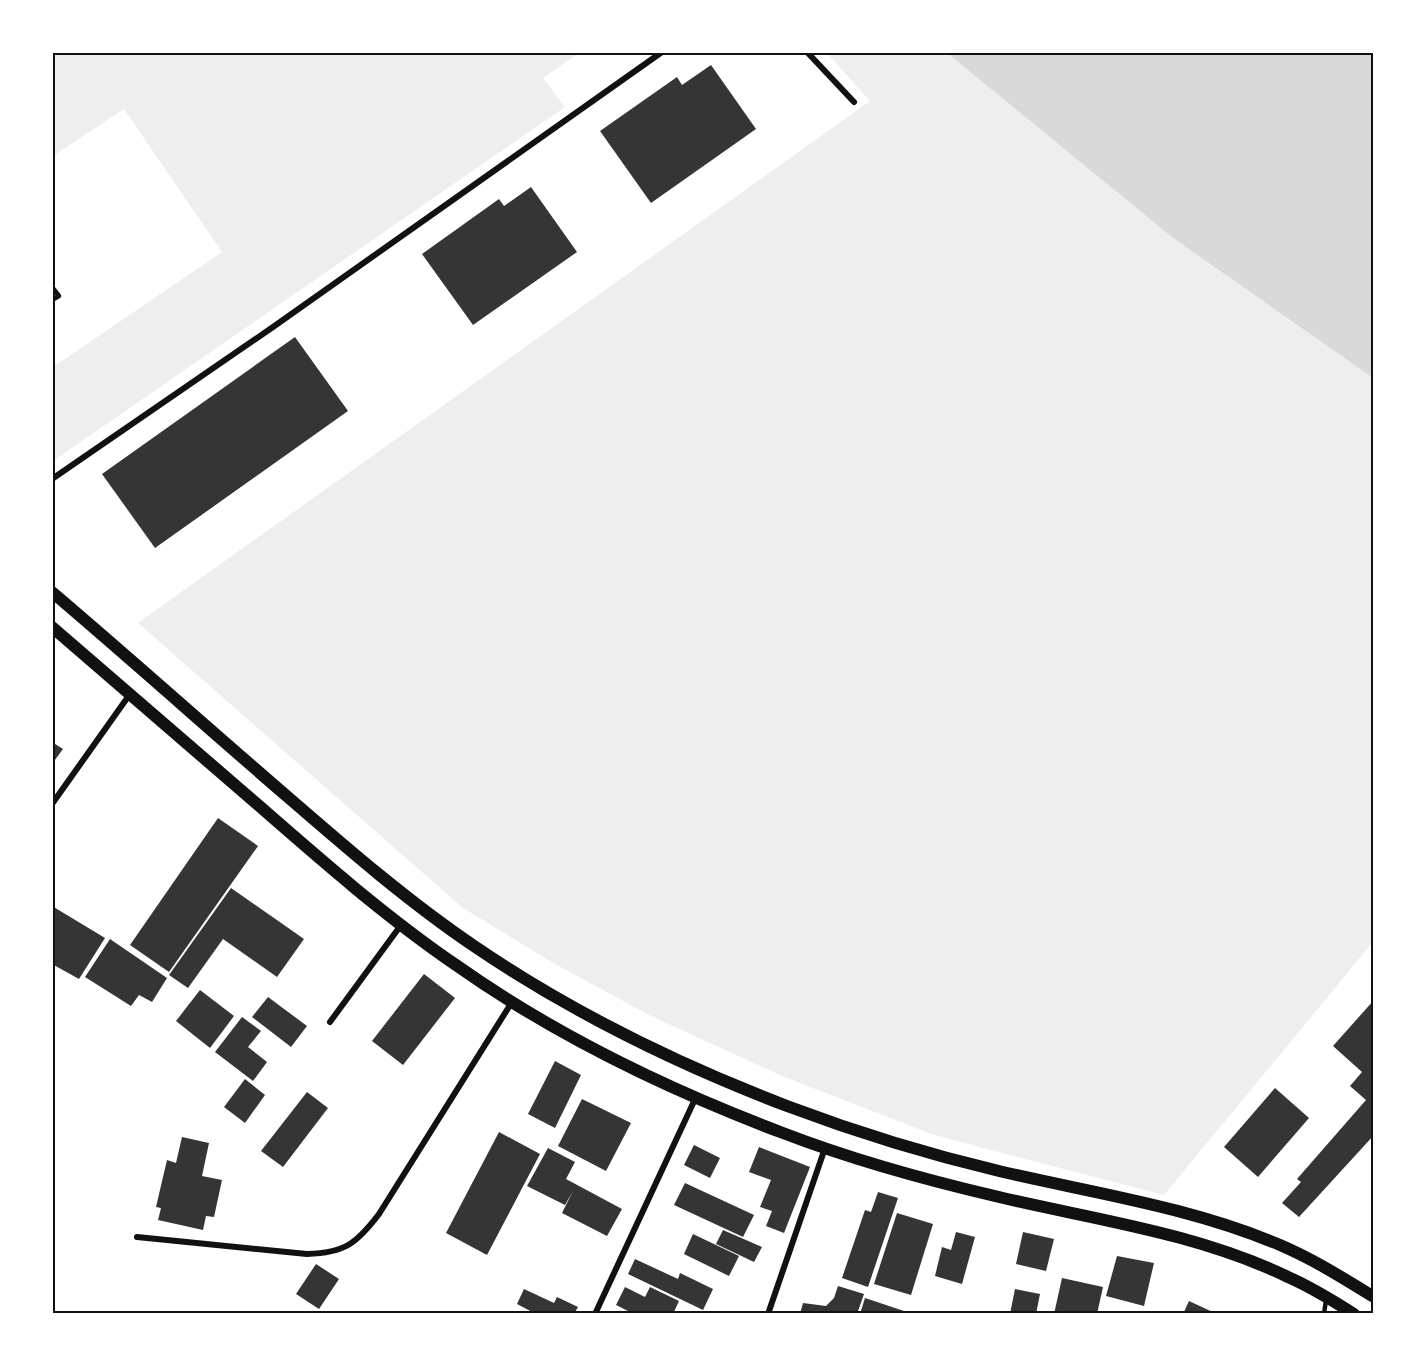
<svg xmlns="http://www.w3.org/2000/svg" width="1426" height="1366" font-family="Karla,sans-serif">
<style>
.green{fill:#eee}
.water{fill:#d9d9d9}
.building{fill:#353535}
.lines{fill:none;stroke-linecap:round;stroke-linejoin:round}
.service{stroke:#111;stroke-width:4.5}
.minor{stroke:#111;stroke-width:6}
.secondary{stroke:#111;stroke-width:12}
.neatline{fill:none;stroke:#111;stroke-width:2}
</style>
<rect width="100%" height="100%" fill="#fff"/>
<g class="green">
<path d="M53 52H579V53L543 78 565 107 53 461V367L222 252 124 109 53 156Z"/>
<path d="M827 53H947L1173 238 1373 378V942L1164 1195 934 1135 782 1076 651 1016 555 964 463 908 138 623 870 101Z"/>
</g>
<path class="water" d="M947 53H1373V378L1173 238Z"/>
<g class="building">
<path d="M711 65 756 129 651 203 600 131 677 77 682 85Z"/>
<path d="M531 187 577 252 473 325 422 254 499 199 504 206Z"/>
<path d="M295 337 348 411 155 548 102 474Z"/>
<path d="M52 742 63 749 52 764Z"/>
<path d="M218 818 258 846 169 972 130 945Z"/>
<path d="M231 888 304 939 277 977 223 939 188 988 169 975Z"/>
<path d="M52 906 105 938 79 979 52 964Z"/>
<path d="M110 939 167 978 152 1002 139 995 131 1006 85 977Z"/>
<path d="M424 974 455 998 403 1065 372 1041Z"/>
<path d="M200 990 234 1016 210 1048 176 1021Z"/>
<path d="M268 997 307 1026 291 1047 252 1017Z"/>
<path d="M1374 1000V1135L1299 1217 1282 1203 1301 1182 1297 1179 1366 1100 1350 1086 1362 1072 1333 1046Z"/>
<path d="M242 1017 261 1031 248 1047 267 1062 253 1081 215 1052Z"/>
<path d="M555 1061 581 1075 555 1128 528 1114Z"/>
<path d="M245 1079 265 1095 245 1123 224 1107Z"/>
<path d="M1275 1088 1309 1118 1258 1177 1224 1147Z"/>
<path d="M307 1092 328 1108 283 1167 261 1151Z"/>
<path d="M582 1099 631 1123 606 1171 558 1146Z"/>
<path d="M499 1132 540 1154 487 1255 446 1233Z"/>
<path d="M182 1137 209 1143 202 1176 222 1180 214 1217 206 1216 203 1230 158 1220 161 1208 156 1207 167 1160 176 1163Z"/>
<path d="M694 1145 720 1158 710 1178 684 1165Z"/>
<path d="M759 1147 810 1167 784 1233 766 1226 772 1211 760 1207 771 1180 749 1172Z"/>
<path d="M548 1148 575 1162 566 1179 622 1209 607 1236 562 1213 573 1191 565 1205 527 1186Z"/>
<path d="M685 1183 754 1215 743 1237 674 1205Z"/>
<path d="M878 1192 898 1198 868 1287 842 1278 865 1210 871 1212Z"/>
<path d="M897 1213 933 1224 911 1295 874 1284Z"/>
<path d="M723 1230 762 1247 754 1262 716 1244Z"/>
<path d="M956 1232 975 1237 962 1284 935 1276 942 1247 951 1250Z"/>
<path d="M1023 1232 1054 1239 1046 1271 1016 1264Z"/>
<path d="M693 1234 739 1256 729 1276 684 1254Z"/>
<path d="M1117 1256 1154 1263 1144 1306 1106 1296Z"/>
<path d="M635 1259 678 1279 680 1273 713 1289 703 1310 628 1274Z"/>
<path d="M316 1264 339 1279 319 1309 296 1294Z"/>
<path d="M1062 1278 1103 1287 1097 1314H1054Z"/>
<path d="M838 1286 864 1294 857 1314H800L803 1303 826 1306 834 1298Z"/>
<path d="M625 1287 645 1297 650 1287 679 1301 673 1314H634L616 1305Z"/>
<path d="M524 1289 554 1303 557 1297 578 1307 574 1314H536L517 1304Z"/>
<path d="M1015 1289 1040 1294 1036 1314H1010Z"/>
<path d="M865 1298 910 1313V1314H860Z"/>
<path d="M1189 1301 1217 1314H1183Z"/>
</g>
<g class="lines">
<g class="service">
<path d="M52 287 59 296 52 300"/>
<path d="M1324 1314 1326 1300"/>
</g>
<g class="minor">
<path d="M807 52 854 102"/>
<path d="M52 479 273 327 662 52"/>
<path d="M52 804 130 694"/>
<path d="M330 1022 401 925"/>
<path d="M137 1237 307 1254C345 1253 357 1243 379 1214L512 1002"/>
<path d="M595 1314 696 1097"/>
<path d="M768 1314 825 1148"/>
</g>
<g class="secondary">
<path d="M52 592C132 660 210 730 289 798 349 850 409 902 474 946 571 1012 677 1064 787 1106 856 1132 927 1154 999 1171 1093 1193 1191 1207 1280 1245 1313 1259 1343 1278 1374 1297"/>
<path d="M52 627C121 686 189 745 257 804 321 860 386 917 456 965 555 1035 669 1090 783 1133 853 1160 926 1180 999 1197 1096 1220 1197 1233 1288 1277 1311 1287 1332 1300 1354 1314"/>
</g>
</g>
<rect width="1426" height="1366" fill="none" stroke="#ffffff" stroke-width="108"/>
<rect x="54" y="54" width="1318" height="1258" class="neatline"/>
</svg>
